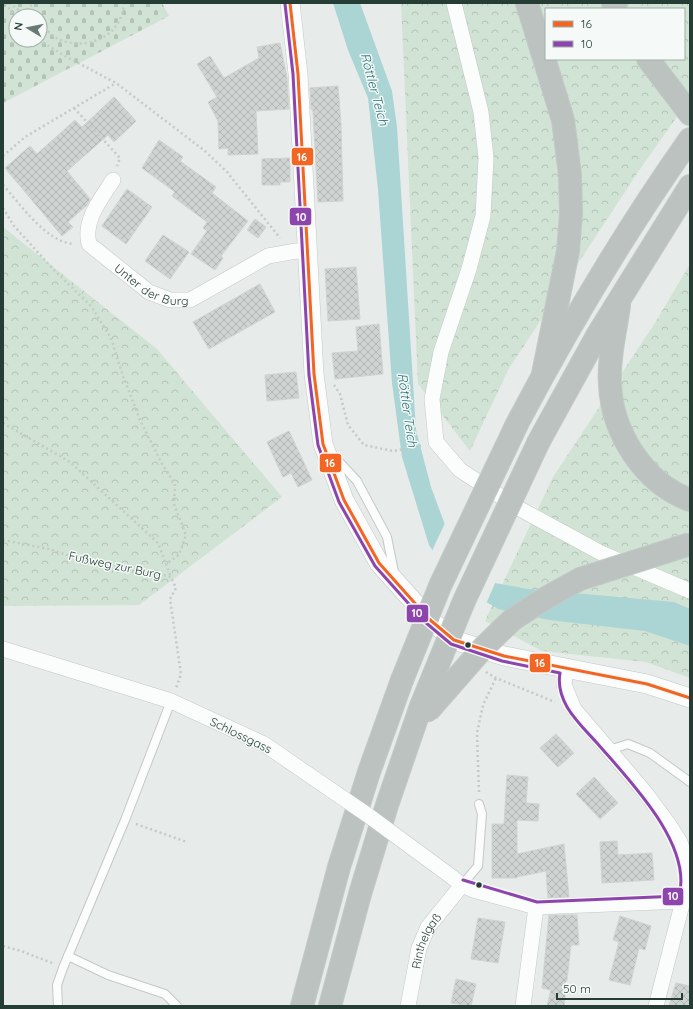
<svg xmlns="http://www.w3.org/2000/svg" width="693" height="1009" font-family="Quicksand,sans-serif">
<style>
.forest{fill:url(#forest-crowns);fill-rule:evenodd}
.cemetery{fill:url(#cemetery-stones);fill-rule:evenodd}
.water{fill:#abd4d5}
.pier{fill:#e7ebe9}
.building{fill:url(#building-cross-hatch);stroke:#cfd4d1}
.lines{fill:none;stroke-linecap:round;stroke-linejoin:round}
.service-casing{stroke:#c4c8c6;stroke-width:10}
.minor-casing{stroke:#c4c8c6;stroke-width:16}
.tertiary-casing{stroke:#c4c8c6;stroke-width:20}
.motorway-casing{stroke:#c2cac7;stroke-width:24}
.path{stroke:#c2cbc6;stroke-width:2.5;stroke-dasharray:2 3;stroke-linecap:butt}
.service{stroke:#fbfcfc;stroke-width:8}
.minor{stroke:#fbfcfc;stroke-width:15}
.tertiary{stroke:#fbfcfc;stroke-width:19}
.motorway{stroke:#bcc2c0;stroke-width:22}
.minor-bridge-casing{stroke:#c4c8c6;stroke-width:16;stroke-linecap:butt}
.motorway-bridge-casing{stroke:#c2cac7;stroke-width:24;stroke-linecap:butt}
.minor-bridge{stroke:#fbfcfc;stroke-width:15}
.motorway-bridge{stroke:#bcc2c0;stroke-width:22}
.bus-1-casing{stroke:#f5f9f7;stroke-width:6}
.bus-2-casing{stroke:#f5f9f7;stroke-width:6}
.bus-1{stroke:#f26522;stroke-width:3}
.bus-2{stroke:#8e44ad;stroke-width:3}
.bus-dot{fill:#253d34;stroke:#f5f9f7;stroke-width:1.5}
.labels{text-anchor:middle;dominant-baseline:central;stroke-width:3;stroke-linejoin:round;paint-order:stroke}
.street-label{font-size:12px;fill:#253d34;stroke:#f5f9f7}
.water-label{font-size:13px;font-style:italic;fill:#237075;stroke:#f5f9f7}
.line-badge{stroke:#f5f9f7;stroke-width:1.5}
.badge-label{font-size:11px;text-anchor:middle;font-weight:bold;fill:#fff}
</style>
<defs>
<pattern id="forest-crowns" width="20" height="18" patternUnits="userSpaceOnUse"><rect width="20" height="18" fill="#d1e3d5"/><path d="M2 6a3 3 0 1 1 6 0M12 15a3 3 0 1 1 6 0" fill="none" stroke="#b3c4b7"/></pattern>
<pattern id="cemetery-stones" width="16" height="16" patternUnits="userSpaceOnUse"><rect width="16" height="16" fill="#d1e3d5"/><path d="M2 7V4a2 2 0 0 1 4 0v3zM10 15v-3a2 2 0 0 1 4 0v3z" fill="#b3c4b7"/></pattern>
<pattern id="building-cross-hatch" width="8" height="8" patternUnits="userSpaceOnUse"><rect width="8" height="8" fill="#cfd4d2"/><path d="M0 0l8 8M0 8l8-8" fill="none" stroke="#b2b7b5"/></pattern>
</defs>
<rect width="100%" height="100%" fill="#e7ebe9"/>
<g class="forest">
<path d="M401 3H690V98L638 172 508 370 470 451 418 384ZM546 9H684V59H546Z"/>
<path d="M3 227 157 349 282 497 139 605 3 606Z"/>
<path d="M690 264V678L646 662 542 651 485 621 553 477 655 323Z"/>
</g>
<path class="cemetery" d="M3 3H162L169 16 3 103ZM16 16H40V40H16Z"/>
<path class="water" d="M333 3H360L392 91 397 127 416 430 431 487 448 533 463 556 495 583 528 589 674 602 690 609V646L645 631 549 620 499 609 455 585 429 545 402 457 392 383 378 189 368 98 348 50Z"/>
<path class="pier" d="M446 521 450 532 464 554 496 581 486 604 454 587 431 553Z"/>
<g class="building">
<path d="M280 43 287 78 289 109 256 111 258 154 228 155V148L219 149 218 121 208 102 217 97 197 64 210 56 224 78 259 58 257 47Z"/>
<path d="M338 86 341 124 343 201 318 202 313 112 311 108 310 88Z"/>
<path d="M114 97 136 121 114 142 108 135 67 171 90 199 86 206 68 222 73 227 62 236 5 168 30 146 37 154 75 120 82 127Z"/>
<path d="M159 140 183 157 180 161 216 187 212 193 248 221 221 256 223 258 215 270 191 254 207 231 203 228 207 222 172 196 175 192 142 168Z"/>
<path d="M290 158V182H280V185H262V159Z"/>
<path d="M127 189 152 207 126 244 102 226Z"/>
<path d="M255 219 266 227 258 238 247 230Z"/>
<path d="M163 235 189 252 170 279 145 261Z"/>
<path d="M356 267 360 319 328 321 325 269Z"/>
<path d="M260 284 275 312 209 349 193 322Z"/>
<path d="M379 324 383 374 335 379 332 353 358 351 356 327Z"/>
<path d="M296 372 299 398 267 401 265 375Z"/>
<path d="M289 431 312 480 298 487 291 473 283 477 267 442Z"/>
<path d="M556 734 574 753 558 767 540 748Z"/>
<path d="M507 775 528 777 526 803 539 804 538 821 517 820V854L564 844 569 897 548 898 546 871 517 877V878H492V824H504Z"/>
<path d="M594 777 618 803 600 819 576 794Z"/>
<path d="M617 841 618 855 652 853 654 880 602 883 600 842Z"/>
<path d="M549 915H577L579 945H571L564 1006H547L551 990 542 988Z"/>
<path d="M620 916 651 926 645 950 639 948 630 985 609 980 619 942 613 940Z"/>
<path d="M478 918 505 922 498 963 471 959Z"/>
<path d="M456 979 476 984 471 1006 451 1003Z"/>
<path d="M676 983 690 986V1006H669Z"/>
</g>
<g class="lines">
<g class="service-casing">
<g id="service">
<path d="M332 454 357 481 387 537 394 572"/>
<path d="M609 750 628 744 650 753 690 782"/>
<path d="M462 885 478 866 482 814 479 804"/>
<path d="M68 956 108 975 165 994 177 1006"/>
<path d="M58 1006 57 985 63 968 125 820 171 701"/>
</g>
</g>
<g class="minor-casing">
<g id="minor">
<path d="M454 3 481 112 486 158 483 216 469 269 441 352 432 399 436 442 460 470 520 509 603 554 690 591"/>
<path id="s1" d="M113 180C101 199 83 220 89 244L149 292 170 300H190L268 256 296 251 307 252"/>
<path d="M3 649 171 701 264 744"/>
<path d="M566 669 564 685 574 709 644 791 670 826 680 842 686 861 688 881 656 1006"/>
<path d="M452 877 462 885 473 890 536 907 683 901"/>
<path id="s2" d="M408 1006 419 948 428 927 462 885"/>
<path d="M523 1006 536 907"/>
</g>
</g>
<g class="tertiary-casing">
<path id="tertiary" d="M290 3 298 74 314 374 323 444 344 500 379 563 429 619 454 640 504 656 647 684 690 698"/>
</g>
<g class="motorway-casing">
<g id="motorway">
<path d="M527 3 563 120 570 175 571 213 568 251 543 374"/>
<path d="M613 3 616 9"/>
<path d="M648 59 690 114"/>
<path d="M619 305C616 331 608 358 610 384 612 433 644 483 690 500"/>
<path d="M517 424C569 325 626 230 690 139"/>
<path d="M539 441 598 334 690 186"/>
<path d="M302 1006 339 867 369 772 402 680"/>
<path d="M330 1006 360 894 387 805 421 706"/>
</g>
</g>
<g class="path">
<path d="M6 3 16 20"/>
<path d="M9 3 27 16"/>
<path d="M24 14 33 3"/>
<path d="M40 25C47 30 55 39 63 41 92 50 122 34 124 3"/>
<path d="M39 40 65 56 116 83 205 151 227 172 280 238"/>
<path d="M74 108 120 158 117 166"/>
<path d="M3 156 25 137 116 83"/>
<path d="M3 185C21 205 46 242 74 244"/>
<path d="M3 208 14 226 53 269 91 306 111 338 123 376 140 420 161 462 175 484 174 504 186 535 179 555 166 564 171 577"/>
<path d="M334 385 340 394 348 425 364 445 393 451 421 446"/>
<path d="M3 423 70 462 158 543 166 564"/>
<path d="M3 540 49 549 86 561 112 566 132 567 171 577 176 588 170 599 181 674 176 688"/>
<path d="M486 672 496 678 555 702"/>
<path d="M479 792 477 733 483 705 496 678"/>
<path d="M136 824 187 842"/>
<path d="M3 946 21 951 52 963"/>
</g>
<use href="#service" class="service"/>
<use href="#minor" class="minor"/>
<use href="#tertiary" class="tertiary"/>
<use href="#motorway" class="motorway"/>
<g class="minor-bridge-casing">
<path id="minor-bridge" d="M264 744 369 816 452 877"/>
</g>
<g class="motorway-bridge-casing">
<g id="motorway-bridge">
<path d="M402 680 440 586 517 424"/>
<path d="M421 706 464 601 539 441"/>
<path d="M428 711 484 647 512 620 544 599 580 579 690 544"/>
</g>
</g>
<use href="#minor-bridge" class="minor-bridge"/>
<use href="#motorway-bridge" class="motorway-bridge"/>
<g class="bus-1-casing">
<path id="bus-1" d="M290 3 298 74 314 374 323 444 344 500 379 563 429 619 454 640 504 656 647 684 690 698"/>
</g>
<g class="bus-2-casing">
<path id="bus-2" d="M285 4 293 74 309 375 318 445 339 502 375 566 425 622 451 644 502 661 560 673C555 702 579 723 597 743 628 779 693 844 679 896L537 902 463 880"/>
</g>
<use href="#bus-1" class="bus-1"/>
<use href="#bus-2" class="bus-2"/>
</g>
<g class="bus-dot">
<circle cx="468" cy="645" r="3.5"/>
<circle cx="479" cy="885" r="3.5"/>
</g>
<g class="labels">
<g class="street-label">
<text stroke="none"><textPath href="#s1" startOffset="147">Unter der Burg</textPath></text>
<text transform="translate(115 565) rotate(12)">Fußweg zur Burg</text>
<text transform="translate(241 735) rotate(26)">Schlossgass</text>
<text stroke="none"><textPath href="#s2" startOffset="68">Rinthelgaß</textPath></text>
</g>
<g class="water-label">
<text transform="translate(375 89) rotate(75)">Röttler Teich</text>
<text transform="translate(408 410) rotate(82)">Röttler Teich</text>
</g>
</g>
<g class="line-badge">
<rect x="291" y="147" width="23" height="19" rx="4" fill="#f26522"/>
<rect x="289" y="207" width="23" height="19" rx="4" fill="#8e44ad"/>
<rect x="319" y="453" width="23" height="20" rx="4" fill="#f26522"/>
<rect x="406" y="604" width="23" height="19" rx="4" fill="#8e44ad"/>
<rect x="529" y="653" width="22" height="20" rx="4" fill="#f26522"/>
<rect x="662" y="887" width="22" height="19" rx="4" fill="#8e44ad"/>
</g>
<g class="badge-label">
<text x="302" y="161">16</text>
<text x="301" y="221">10</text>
<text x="330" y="467">16</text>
<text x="417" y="617">10</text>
<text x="540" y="667">16</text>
<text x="673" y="900">10</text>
</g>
<rect width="693" height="1009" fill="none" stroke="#253d34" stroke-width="8"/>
<rect x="545" y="8" width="140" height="52" fill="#f5f9f7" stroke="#a2aea9"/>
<rect x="553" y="21" width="20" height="6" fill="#f26522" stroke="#a2aea9"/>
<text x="581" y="28" font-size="12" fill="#253d34">16</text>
<rect x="553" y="41" width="20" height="6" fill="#8e44ad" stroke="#a2aea9"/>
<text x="581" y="48" font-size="12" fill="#253d34">10</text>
<g transform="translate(28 28) rotate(280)"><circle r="19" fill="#f5f9f7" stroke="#a2aea9"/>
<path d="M0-3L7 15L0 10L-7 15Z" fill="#697a73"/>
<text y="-6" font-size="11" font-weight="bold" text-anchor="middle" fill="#253d34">N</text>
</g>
<path d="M557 993v6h125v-6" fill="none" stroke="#253d34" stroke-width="2"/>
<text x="563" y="993" font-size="12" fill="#253d34" stroke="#f5f9f7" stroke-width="3" paint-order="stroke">50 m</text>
</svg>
